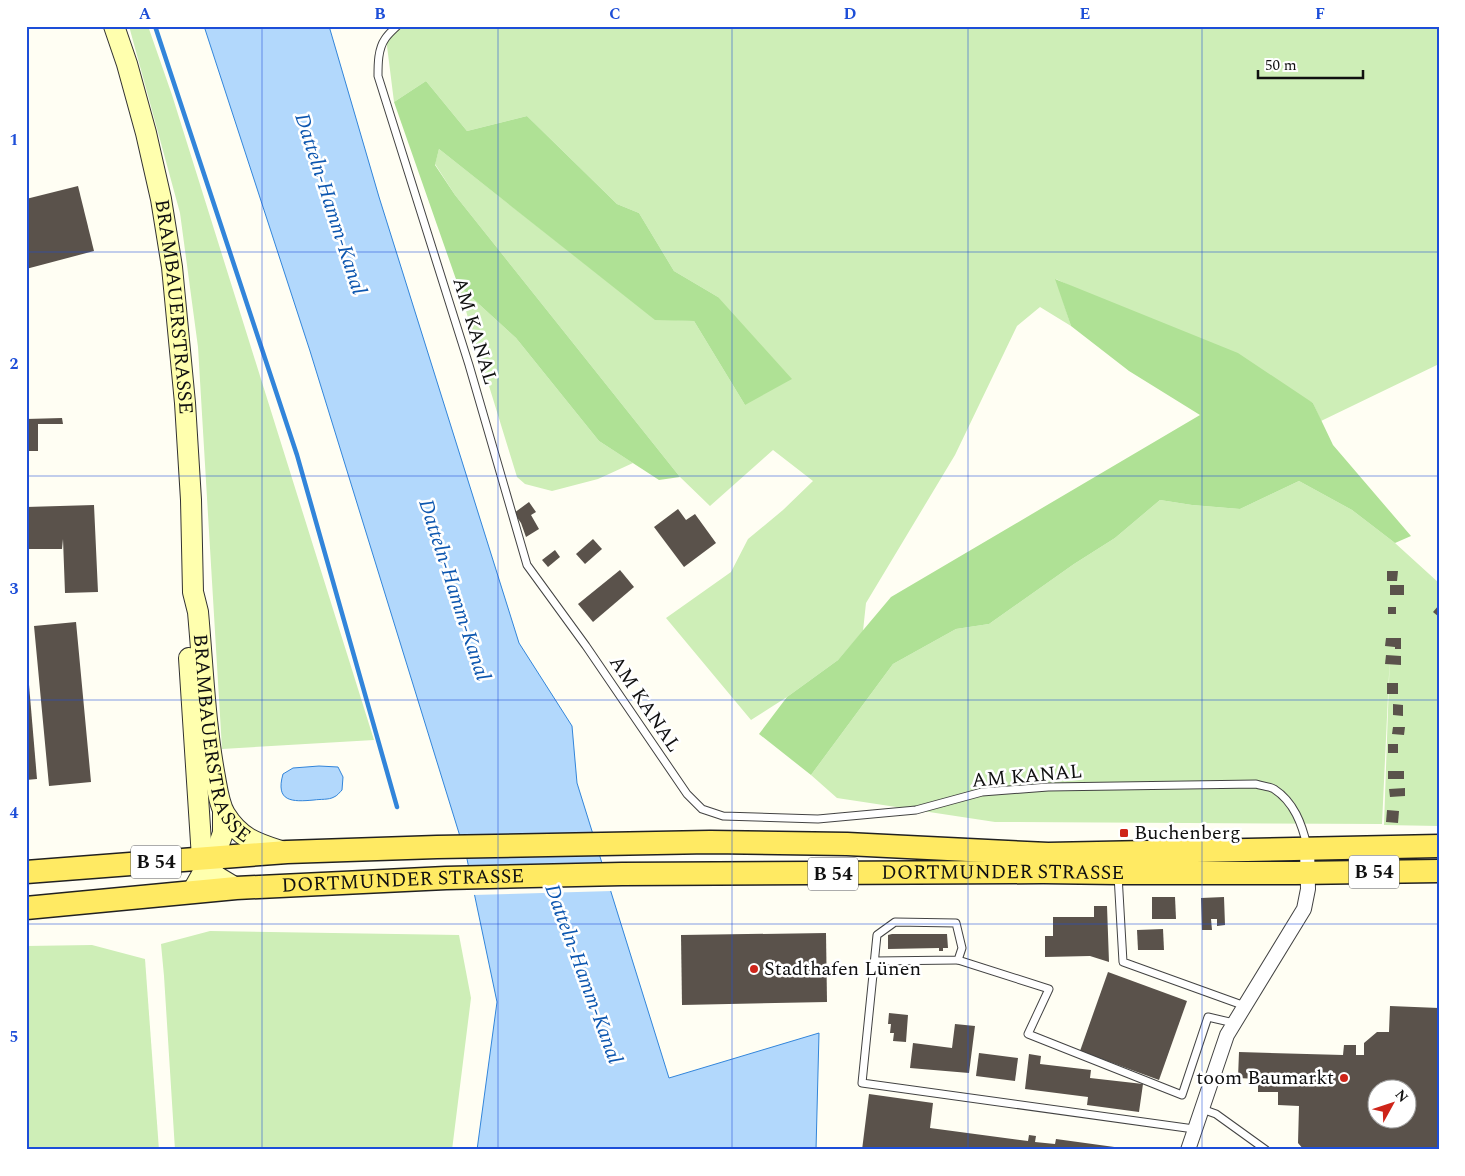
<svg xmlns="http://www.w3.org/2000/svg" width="1465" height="1176" font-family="Spectral,serif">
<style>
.green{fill:#ceeeb7}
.forest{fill:#afe195}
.water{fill:#b2d8fc;stroke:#3285da}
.pier{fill:#fffef3}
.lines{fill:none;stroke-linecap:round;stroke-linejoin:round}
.stream{stroke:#3285da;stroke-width:4.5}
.building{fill:#5a524b;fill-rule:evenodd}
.service-casing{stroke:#434343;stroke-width:9}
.minor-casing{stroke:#434343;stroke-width:16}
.secondary-casing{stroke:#323232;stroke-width:22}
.primary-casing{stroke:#212121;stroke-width:25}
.service{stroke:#fff;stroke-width:7}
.minor{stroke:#fff;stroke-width:14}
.secondary{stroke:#ffffae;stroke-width:20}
.primary{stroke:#ffea63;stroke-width:22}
.grid{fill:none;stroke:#1d4ed8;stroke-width:1;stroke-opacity:0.55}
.poi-dot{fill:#ce2419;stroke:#fff;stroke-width:2}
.labels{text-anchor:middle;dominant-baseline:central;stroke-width:5;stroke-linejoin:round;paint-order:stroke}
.shield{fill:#fff;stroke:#585858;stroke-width:1}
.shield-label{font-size:19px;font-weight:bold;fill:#101010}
.street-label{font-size:20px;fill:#101010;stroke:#fff}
.poi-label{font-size:20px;fill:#101010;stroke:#fff;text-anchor:start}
.water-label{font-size:21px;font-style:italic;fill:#0c56af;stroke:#fff}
.neatline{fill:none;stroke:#1d4ed8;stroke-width:2}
.grid-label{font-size:16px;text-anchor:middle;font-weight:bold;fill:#1d4ed8}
</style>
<rect width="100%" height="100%" fill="#fffef3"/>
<g class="green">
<path d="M129 26H148L172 95 374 740 222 749 198 347 180 213Z"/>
<path d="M402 26H1439V364L1321 421 1313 403 1056 279 1071 326 1040 307 1017 326 955 455 866 603 863 631 838 660 787 697 751 720 666 618 731 572 748 539 783 510 813 481 773 450 710 506 680 477 455 195 435 164 439 149 655 319 694 321 745 405 718 297 674 271 639 213 617 204 527 116 467 131 426 81 394 102 386 38Z"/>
<path d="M458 285 516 338 599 441 633 463 598 479 552 491 525 484 517 477Z"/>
<path d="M1299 481 1352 510 1395 543 1439 583V826L1384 825 1390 653 1382 824 995 822 837 798 811 775 893 664 956 629 989 624 1074 564 1115 538 1160 500 1192 505 1240 509Z"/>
<path d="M210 931 459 935 471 998 452 1150H175L164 976 161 944Z"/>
<path d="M92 945 145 959 159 1150H26V946Z"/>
</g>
<g class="forest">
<path d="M426 81 467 131 527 116 617 204 639 213 674 271 718 297 792 379 745 405 694 321 655 320 439 149 435 165 455 195 680 477 659 480 599 441 516 338 458 285 394 102Z"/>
<path d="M1055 279 1238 353 1313 403 1333 445 1411 536 1395 543 1352 510 1299 481 1240 509 1192 505 1160 500 1115 538 1074 564 989 624 956 629 893 664 811 775 759 734 787 697 838 660 891 597 1200 415 1129 371 1071 326Z"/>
</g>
<g class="water">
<path d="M204 26H329L379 197 519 643 572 726 577 783 669 1078 819 1033 816 1150H477L497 1002 467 859 310 351Z"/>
<path d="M319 766 338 767 343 777 342 790C340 792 337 796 334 797 329 800 320 799 314 800 292 802 275 802 283 774L293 768Z"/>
</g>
<path class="pier" d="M605 865 612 891 472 895 467 869Z"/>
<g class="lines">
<path class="stream" d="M155 26 297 455 397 807"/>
</g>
<g class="building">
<path d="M78 186 94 251 26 269V199Z"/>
<path d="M62 418 63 424H38V451H26V419Z"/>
<path d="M529 502 536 512 531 515 539 529 526 537 521 523 514 513Z"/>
<path d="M94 505 98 592 65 593 63 539 62 549H26V507Z"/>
<path d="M678 509 686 520 695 514 716 543 684 567 654 527Z"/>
<path d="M593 539 602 549 585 564 576 554Z"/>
<path d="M555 550 560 557 548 567 542 560Z"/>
<path d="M620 570 634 587 593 622 578 604Z"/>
<path d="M1387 571H1398L1397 581H1387Z"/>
<rect x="1390" y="585" width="14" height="10"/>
<path d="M1439 605V617L1433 612Z"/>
<rect x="1388" y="607" width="8" height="7"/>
<path d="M76 622 91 782 49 786 34 626Z"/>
<path d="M1386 638H1401V649H1395V647L1385 646Z"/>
<path d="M1386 655 1401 656V665L1385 664Z"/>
<path d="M26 673H28L37 779 26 780Z"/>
<rect x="1387" y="683" width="11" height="11"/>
<path d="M1393 704 1403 705V716L1393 715Z"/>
<path d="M1393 727H1405L1404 735 1392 734Z"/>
<rect x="1388" y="744" width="10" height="9"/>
<rect x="1388" y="771" width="16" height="8"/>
<path d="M1405 788V796L1390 797 1389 789Z"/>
<path d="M1387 810 1399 811 1398 823 1386 822Z"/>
<path d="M1152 897H1175L1176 919H1152Z"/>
<path d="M1224 897 1225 925 1217 926V919H1211L1212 930H1202L1201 898Z"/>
<path d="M1094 906H1107L1109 962 1090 956 1045 957V936H1053V917H1094Z"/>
<path d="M1163 929 1164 950H1138L1137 930Z"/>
<path d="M826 933 827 1002 682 1005 681 935Z"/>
<path d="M892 934H947L948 948H943V951H939V948L888 949V935Z"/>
<path d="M1108 972 1187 1001 1159 1080 1080 1051Z"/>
<path d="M1390 1006 1439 1008V1150H1304L1298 1143 1299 1106 1278 1105V1092H1258V1079L1238 1078 1239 1052 1343 1055 1344 1045H1356V1055H1364V1043L1377 1032H1389ZM1378 1088H1408V1118H1378Z"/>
<path d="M889 1013 908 1015 906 1042 893 1041 894 1033H890L891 1024H888Z"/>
<path d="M955 1024 975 1026 969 1073 910 1068 913 1043 952 1048Z"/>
<path d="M979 1053 1018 1058 1015 1081 976 1076Z"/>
<path d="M1029 1054 1041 1056 1040 1064 1091 1070 1090 1078 1143 1084 1139 1112 1087 1105 1088 1097 1025 1089Z"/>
<path d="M869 1094 933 1103 930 1128 1028 1141 1029 1135 1036 1136 1035 1142 1055 1144 1056 1139 1129 1149V1150H862Z"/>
</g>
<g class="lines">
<g class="service-casing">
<g id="service">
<path d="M397 26C393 30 388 34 385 39 378 49 378 64 378 76L469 365 527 565 586 646 687 794 702 809 723 816 818 819 916 810 982 792 1048 787 1256 784C1261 786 1269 786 1274 789 1294 802 1302 824 1307 846"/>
<path d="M1118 875 1123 962 1245 1006"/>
<path d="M958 960 1049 989 1028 1034 1182 1095 1208 1017 1234 1023"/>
<path d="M875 961 958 960 962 948 956 923 895 922 877 935 862 1083 1194 1129"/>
<path d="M1202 1109 1216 1114 1266 1150"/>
</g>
</g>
<g class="minor-casing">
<path id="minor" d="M1188 1150 1227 1035 1304 909 1308 889 1307 848"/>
</g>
<g class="secondary-casing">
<g id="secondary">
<path id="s1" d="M114 26 127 64 146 133 161 199 172 267 185 403 191 500 193 592 198 612C203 667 205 723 215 777 217 788 219 804 225 814 239 837 255 843 281 851"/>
<path d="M189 658 202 858 216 876 236 888"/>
<path d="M192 892 219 844 223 833V812"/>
</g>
</g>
<g class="primary-casing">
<g id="primary">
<path d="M26 872 287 852 437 847 710 842 847 844 1048 854 1439 846"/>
<path id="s2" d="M26 908 236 888 446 878 622 874 1043 872 1117 873H1296L1439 871"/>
</g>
</g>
<use href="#service" class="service"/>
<use href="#minor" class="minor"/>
<use href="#secondary" class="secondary"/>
<use href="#primary" class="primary"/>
</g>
<path class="grid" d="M262 26V1150M498 26V1150M732 26V1150M968 26V1150M1202 26V1150M26 252H1439M26 476H1439M26 700H1439M26 924H1439"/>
<g class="poi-dot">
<rect x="1119" y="828" width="10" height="10" rx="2.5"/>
<circle cx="754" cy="969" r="5"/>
<circle cx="1344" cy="1078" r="5"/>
</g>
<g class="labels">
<g class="shield">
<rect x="131" y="845.5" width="50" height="33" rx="4"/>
<rect x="1349" y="855.5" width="50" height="33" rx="4"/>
<rect x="808" y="857.5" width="50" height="33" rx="4"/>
</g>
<g class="shield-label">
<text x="156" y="862">B 54</text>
<text x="1374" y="872">B 54</text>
<text x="833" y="874">B 54</text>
</g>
<g class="street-label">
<text stroke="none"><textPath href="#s1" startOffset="288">BRAMBAUERSTRASSE</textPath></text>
<text transform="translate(475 331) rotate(73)">AM KANAL</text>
<text transform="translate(645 704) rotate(56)">AM KANAL</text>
<text stroke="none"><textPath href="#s1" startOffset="725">BRAMBAUERSTRASSE</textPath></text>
<text transform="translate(1027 776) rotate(-5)">AM KANAL</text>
<text stroke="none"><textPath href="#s2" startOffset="978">DORTMUNDER STRASSE</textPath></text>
<text stroke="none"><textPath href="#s2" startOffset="378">DORTMUNDER STRASSE</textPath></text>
</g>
<g class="poi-label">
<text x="1134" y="833">Buchenberg</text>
<text x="764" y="969">Stadthafen Lünen</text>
<text x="1334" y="1078" text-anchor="end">toom Baumarkt</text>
</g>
<g class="water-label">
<text transform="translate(330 204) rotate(72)">Datteln-Hamm-Kanal</text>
<text transform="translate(454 590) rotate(72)">Datteln-Hamm-Kanal</text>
<text transform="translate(583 974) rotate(70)">Datteln-Hamm-Kanal</text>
</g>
</g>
<rect width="1465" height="1176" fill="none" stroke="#ffffff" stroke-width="55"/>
<g transform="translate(1392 1104) rotate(50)"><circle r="24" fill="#ffffff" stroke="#9f9f9f"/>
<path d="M0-4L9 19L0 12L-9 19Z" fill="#ce2419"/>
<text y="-8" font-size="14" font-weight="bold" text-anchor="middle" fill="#101010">N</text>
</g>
<path d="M1258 70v8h105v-8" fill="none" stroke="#101010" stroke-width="2.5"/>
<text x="1265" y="70" font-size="15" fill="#101010" stroke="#ffffff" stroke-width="4" paint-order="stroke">50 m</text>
<rect x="28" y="28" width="1410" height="1120" class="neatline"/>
<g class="grid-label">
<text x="145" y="19">A</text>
<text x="380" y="19">B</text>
<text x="615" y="19">C</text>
<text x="850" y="19">D</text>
<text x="1085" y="19">E</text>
<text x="1320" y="19">F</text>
<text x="14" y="145">1</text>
<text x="14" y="369">2</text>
<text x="14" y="594">3</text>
<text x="14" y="818">4</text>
<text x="14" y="1042">5</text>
</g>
</svg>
